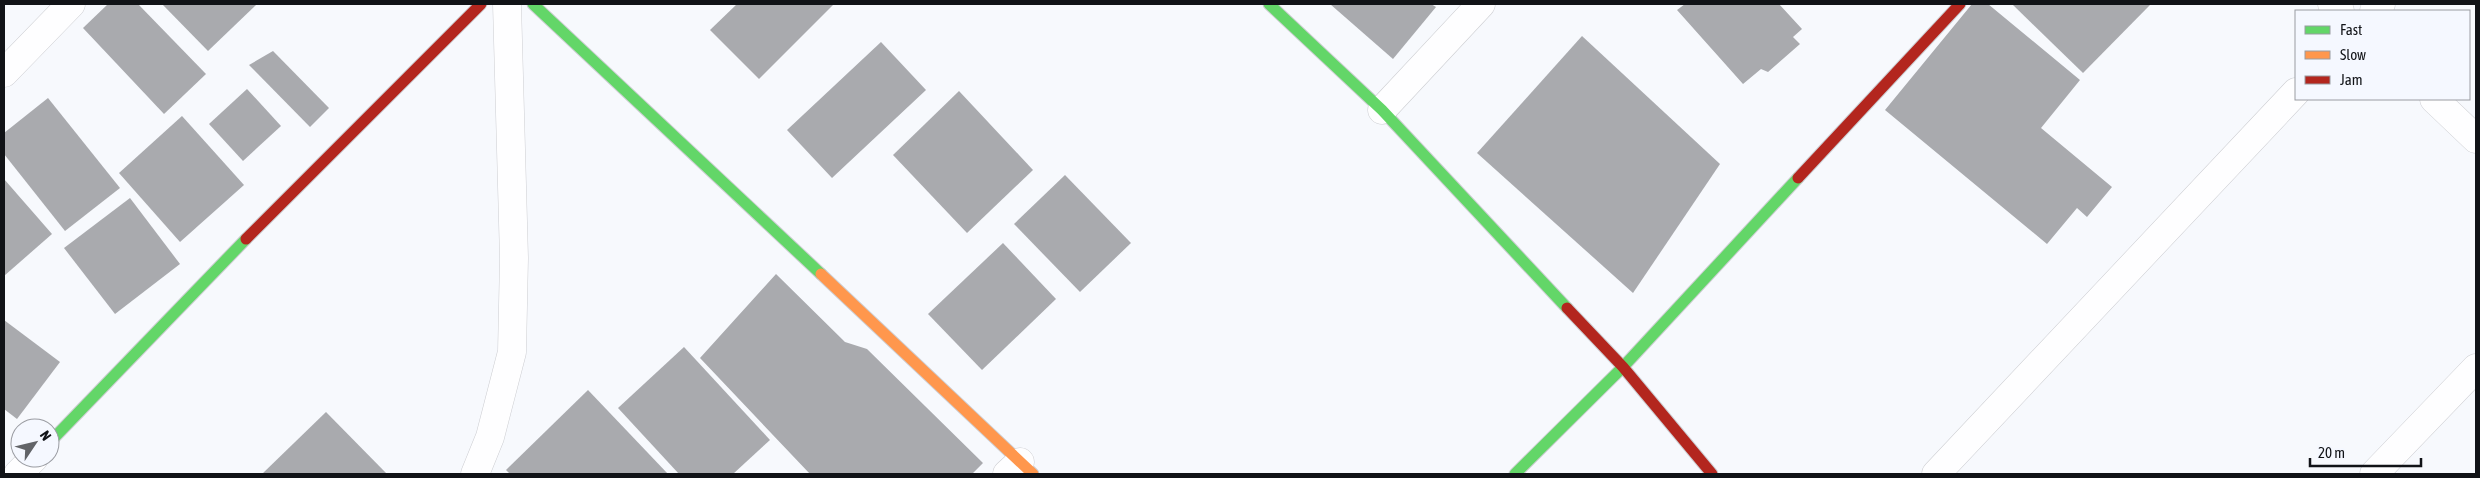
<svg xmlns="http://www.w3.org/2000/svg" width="2480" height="478" font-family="'Asap Condensed',sans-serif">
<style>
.building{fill:#a9aaae}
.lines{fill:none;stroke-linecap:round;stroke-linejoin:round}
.street-casing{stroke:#cdced2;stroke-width:29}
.fast-casing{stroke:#cdced2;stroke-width:13}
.slow-casing{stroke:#cdced2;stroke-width:13}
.jam-casing{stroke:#cdced2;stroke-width:13}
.street{stroke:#fefeff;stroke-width:28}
.fast{stroke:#63d668;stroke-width:11}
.slow{stroke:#ff974d;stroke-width:11}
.jam{stroke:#b3261e;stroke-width:11}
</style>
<rect width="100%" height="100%" fill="#f7f9fd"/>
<g class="building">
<path d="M108 4H138L206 74 164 114 83 28Z"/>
<path d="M162 4H257L208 51Z"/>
<path d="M737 4H834L759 79 710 30Z"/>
<path d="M1330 4H1431L1436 7 1393 59Z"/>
<path d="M1685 4H1779L1802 29 1793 37 1800 44 1768 72 1761 69 1743 84 1677 10Z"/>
<path d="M1972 4H1988L2080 80 2041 128 2112 187 2087 217 2077 208 2047 244 1885 110Z"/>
<path d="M2012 4H2151L2083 73Z"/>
<path d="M1582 36 1720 164 1633 293 1477 153Z"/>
<path d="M881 42 926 90 832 178 787 130Z"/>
<path d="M273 51 329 108 310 127 249 65Z"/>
<path d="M247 89 281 126 243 161 209 124Z"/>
<path d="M959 91 1033 170 967 233 893 155Z"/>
<path d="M48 98 120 188 65 231 4 154V133Z"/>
<path d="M182 116 244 185 180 242 119 173Z"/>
<path d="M1065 175 1131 243 1080 292 1014 224Z"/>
<path d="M4 179 52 234 4 276Z"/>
<path d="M130 198 180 264 115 314 64 248Z"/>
<path d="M1003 243 1056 299 982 370 928 314Z"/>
<path d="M776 274 845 342 867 349 983 463 972 474H810L700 358Z"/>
<path d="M4 320 60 362 17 419 4 409Z"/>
<path d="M684 347 770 440 733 474H679L618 408Z"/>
<path d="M588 390 668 474H510L506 470Z"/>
<path d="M326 412 387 474H262Z"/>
</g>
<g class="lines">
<g class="street-casing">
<g id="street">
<path d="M2332 4 2340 11"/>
<path d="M2374 11 2381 4"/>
<path d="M4 73 71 4"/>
<path d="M2434 99 2476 139"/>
<path d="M1382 110 1481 4"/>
<path d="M18 474 34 458"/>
<path d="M475 474 490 437 512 352 514 258 507 4"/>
<path d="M1007 474 1020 462"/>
<path d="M1936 474 2296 92"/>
<path d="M2374 474 2476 368"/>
</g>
</g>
<g class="fast-casing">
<g id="fast">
<path d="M533 4 821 274"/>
<path d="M1269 4 1382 110 1567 308"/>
<path d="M50 442 246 239"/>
<path d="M1515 474 1623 367 1798 178"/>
</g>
</g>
<g class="slow-casing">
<path id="slow" d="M821 274 1033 474"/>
</g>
<g class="jam-casing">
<g id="jam">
<path d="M1798 178 1960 4"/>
<path d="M246 239 481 4"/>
<path d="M1567 308 1623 367 1712 474"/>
</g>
</g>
<use href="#street" class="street"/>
<use href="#fast" class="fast"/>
<use href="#slow" class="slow"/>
<use href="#jam" class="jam"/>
</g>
<rect width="2480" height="478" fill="none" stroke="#111317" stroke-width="10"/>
<rect x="2295" y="10" width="175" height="90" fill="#f5f8ff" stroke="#9a9ca2"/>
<rect x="2305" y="26" width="25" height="8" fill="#63d668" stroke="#9a9ca2"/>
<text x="2340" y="35" font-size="15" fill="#111317">Fast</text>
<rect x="2305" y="51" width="25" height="8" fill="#ff974d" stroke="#9a9ca2"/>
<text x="2340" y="60" font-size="15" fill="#111317">Slow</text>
<rect x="2305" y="76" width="25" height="8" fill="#b3261e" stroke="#9a9ca2"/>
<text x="2340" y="85" font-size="15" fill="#111317">Jam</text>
<g transform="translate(35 443) rotate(55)"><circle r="24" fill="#f5f8ff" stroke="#9a9ca2"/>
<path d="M0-4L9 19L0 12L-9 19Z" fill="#626468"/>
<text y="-8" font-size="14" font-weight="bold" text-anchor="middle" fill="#111317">N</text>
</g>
<path d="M2310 458v8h111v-8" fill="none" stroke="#111317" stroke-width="2.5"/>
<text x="2318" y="458" font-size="15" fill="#111317" stroke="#f5f8ff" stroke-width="4" paint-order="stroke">20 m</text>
</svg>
